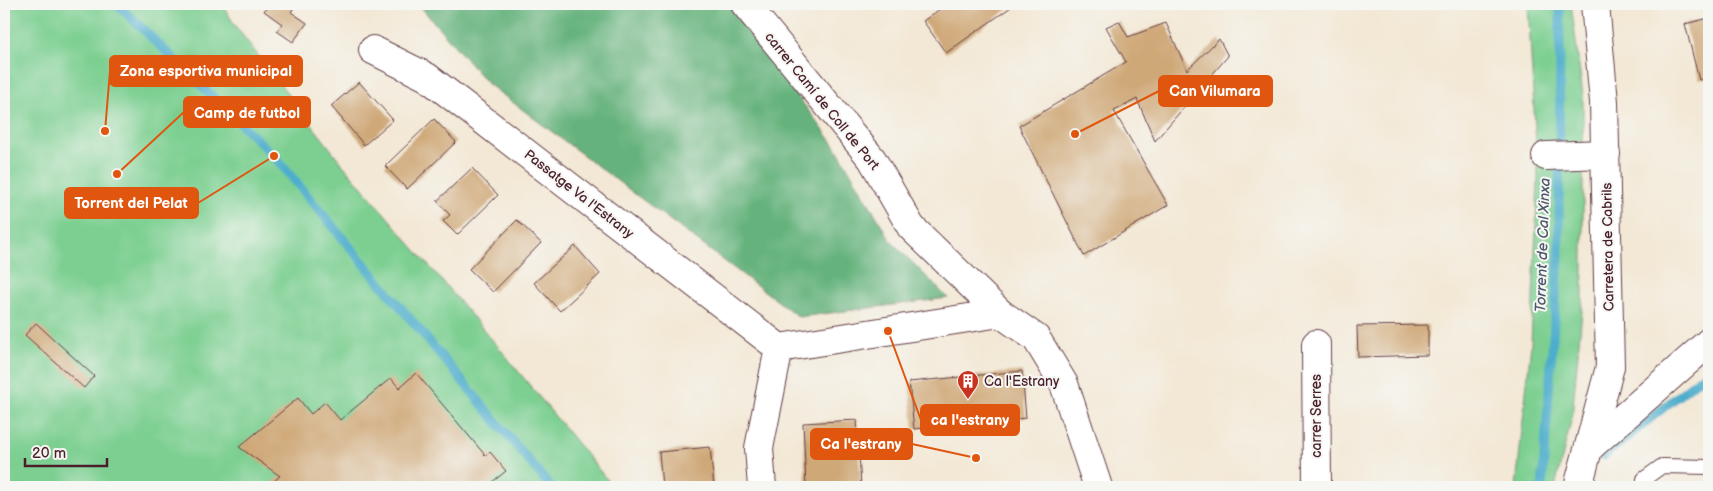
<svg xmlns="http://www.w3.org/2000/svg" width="1713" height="491" font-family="'Balsamiq Sans',sans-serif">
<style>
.green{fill:#7ccf91;stroke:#63775e}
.forest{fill:#65b27b;stroke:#586853}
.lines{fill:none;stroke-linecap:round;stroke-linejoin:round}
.stream{stroke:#4dadcc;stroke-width:9}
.building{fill:#cfa878}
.service-casing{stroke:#633d44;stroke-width:16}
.minor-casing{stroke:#633d44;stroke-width:30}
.tertiary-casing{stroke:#633d44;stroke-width:30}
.service{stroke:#fff;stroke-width:14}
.minor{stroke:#fff;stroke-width:28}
.tertiary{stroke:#fff;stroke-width:28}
.labels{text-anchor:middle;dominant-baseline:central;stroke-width:4;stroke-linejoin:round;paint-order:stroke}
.street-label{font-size:14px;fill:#4a1f2b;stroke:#f6f6f2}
.poi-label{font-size:14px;fill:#4a1f2b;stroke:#f6f6f2;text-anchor:start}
.water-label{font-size:15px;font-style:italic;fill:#4b586b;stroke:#f6f6f2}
.leader{fill:none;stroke:#e0560e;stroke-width:2}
.callout-dot{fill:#e0560e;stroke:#f6f6f2;stroke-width:2}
.callout{fill:#e0560e;stroke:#e0560e;stroke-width:2}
.callout-label{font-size:15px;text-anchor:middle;font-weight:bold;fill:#fff}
</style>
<rect width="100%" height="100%" fill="#f6f6f2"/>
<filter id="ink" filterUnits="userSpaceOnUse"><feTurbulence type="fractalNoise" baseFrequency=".02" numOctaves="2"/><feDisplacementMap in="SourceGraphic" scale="10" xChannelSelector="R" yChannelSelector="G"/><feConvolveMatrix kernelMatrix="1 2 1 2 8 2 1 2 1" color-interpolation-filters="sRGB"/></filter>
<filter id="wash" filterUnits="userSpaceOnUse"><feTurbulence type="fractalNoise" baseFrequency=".0096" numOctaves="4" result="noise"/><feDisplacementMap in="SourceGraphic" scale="20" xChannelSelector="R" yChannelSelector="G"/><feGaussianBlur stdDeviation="1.12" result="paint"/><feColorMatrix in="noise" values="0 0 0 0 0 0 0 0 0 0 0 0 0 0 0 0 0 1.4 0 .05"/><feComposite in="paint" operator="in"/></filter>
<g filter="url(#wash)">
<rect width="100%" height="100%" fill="#f3e8d5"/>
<g class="green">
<path d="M4 4H222L236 27 343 165 500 349 613 487H4Z"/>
<path d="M1528 4H1571L1583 96V300L1572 417 1555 487H1516L1531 344 1538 179Z"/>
</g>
<path class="forest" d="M418 4H727L834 144 891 241 948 298 799 317 487 83Z"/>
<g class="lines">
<g class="stream">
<path d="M117 4 274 156 551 487"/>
<path d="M1604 456 1709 371"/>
<path d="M1542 487 1559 255 1560 4"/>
</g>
</g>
<g id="blocks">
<g class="building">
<path d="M262 4H296L291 12 307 23 293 42 277 31 282 24 264 11 267 7Z"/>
<path d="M947 4H1008L1011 7 946 53 923 21Z"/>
<path d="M1709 18V78L1699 80 1685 24Z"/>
<path d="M1119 21 1128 37 1166 23 1187 70 1219 39 1228 56 1155 141 1137 99 1114 111 1168 205 1084 256 1019 126 1126 62 1106 27Z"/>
<path d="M359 82 393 120 364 145 331 106Z"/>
<path d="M434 119 456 142 407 189 385 166Z"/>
<path d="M472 168 498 195 457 235 443 221 450 215 437 201Z"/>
<path d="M517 220 541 243 493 292 469 269Z"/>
<path d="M575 246 600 274 560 311 534 283Z"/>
<path d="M36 323 94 376 84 388 25 335Z"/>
<path d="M1428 325V355L1358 357 1357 326Z"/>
<path d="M1022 371 1026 418 914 429 909 382Z"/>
<path d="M416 373 485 455 490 452 506 471 486 487H270L269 485 280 476 239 447 298 398 311 414 325 402 340 420 391 378 399 388Z"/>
<path d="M857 420 861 487H806L803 423Z"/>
<path d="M710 447 714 487H662L659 452Z"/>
</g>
</g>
</g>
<g filter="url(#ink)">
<use href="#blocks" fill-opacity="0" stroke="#633d44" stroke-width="1"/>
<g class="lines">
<g class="service-casing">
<path id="service" d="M1643 487 1644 479 1662 466 1709 467"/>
</g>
<g class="minor-casing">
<g id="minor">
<path d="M745 4 872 159 911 227 1000 313 1036 338 1064 384 1098 487"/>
<path d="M373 50 427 77 779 348"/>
<path d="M1546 156 1606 154"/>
<path d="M1316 344 1317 487"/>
<path d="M1591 446 1709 342"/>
<path d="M762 487 759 448 779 348 1000 313"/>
</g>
</g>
<g class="tertiary-casing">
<path id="tertiary" d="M1578 487 1610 367 1604 102 1595 4"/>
</g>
<use href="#service" class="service"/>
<use href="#minor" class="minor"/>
<use href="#tertiary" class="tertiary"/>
</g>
</g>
<defs>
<g id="building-pin" transform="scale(1.125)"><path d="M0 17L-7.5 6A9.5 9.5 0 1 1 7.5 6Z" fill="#c8321e" stroke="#f6f6f2"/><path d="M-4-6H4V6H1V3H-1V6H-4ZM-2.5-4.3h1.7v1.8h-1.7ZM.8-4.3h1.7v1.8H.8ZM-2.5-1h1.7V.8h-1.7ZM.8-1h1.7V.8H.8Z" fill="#fff"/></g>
</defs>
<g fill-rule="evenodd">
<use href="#building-pin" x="968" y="381"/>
</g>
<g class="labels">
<g class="street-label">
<text transform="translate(822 101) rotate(51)">carrer Camí de Coll de Port</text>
<text transform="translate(579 194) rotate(38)">Passatge Va l'Estrany</text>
<text transform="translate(1608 247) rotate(-91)">Carretera de Cabrils</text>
<text transform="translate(1316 416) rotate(-90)">carrer Serres</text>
</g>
<g class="poi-label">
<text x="984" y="381">Ca l'Estrany</text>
</g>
<g class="water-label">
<text transform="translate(1543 245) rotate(-88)">Torrent de Cal Xinxa</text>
</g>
</g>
<path class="leader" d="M105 131L110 71M1075 134L1159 91M117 174L184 112M274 156L198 203M888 331L921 420M976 458L912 444"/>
<g class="callout-dot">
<circle cx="105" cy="131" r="5"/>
<circle cx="1075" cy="134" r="5"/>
<circle cx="117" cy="174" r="5"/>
<circle cx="274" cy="156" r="5"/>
<circle cx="888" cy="331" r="5"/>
<circle cx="976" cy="458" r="5"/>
</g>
<g class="callout">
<rect x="110" y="56" width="192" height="30" rx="5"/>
<rect x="1159" y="76" width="113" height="30" rx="5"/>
<rect x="184" y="97" width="126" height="30" rx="5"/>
<rect x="65" y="188" width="133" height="30" rx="5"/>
<rect x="921" y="405" width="98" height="30" rx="5"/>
<rect x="811" y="429" width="101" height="30" rx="5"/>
</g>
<g class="callout-label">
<text x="206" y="76">Zona esportiva municipal</text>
<text x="1215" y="96">Can Vilumara</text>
<text x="247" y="118">Camp de futbol</text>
<text x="131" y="208">Torrent del Pelat</text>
<text x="970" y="425">ca l'estrany</text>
<text x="861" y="449">Ca l'estrany</text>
</g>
<rect width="1713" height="491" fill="none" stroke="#f6f6f2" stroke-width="20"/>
<path d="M25 458v8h82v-8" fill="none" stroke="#4a1f2b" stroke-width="2.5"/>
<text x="32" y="458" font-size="15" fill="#4a1f2b" stroke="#f6f6f2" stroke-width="4" paint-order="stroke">20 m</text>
</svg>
